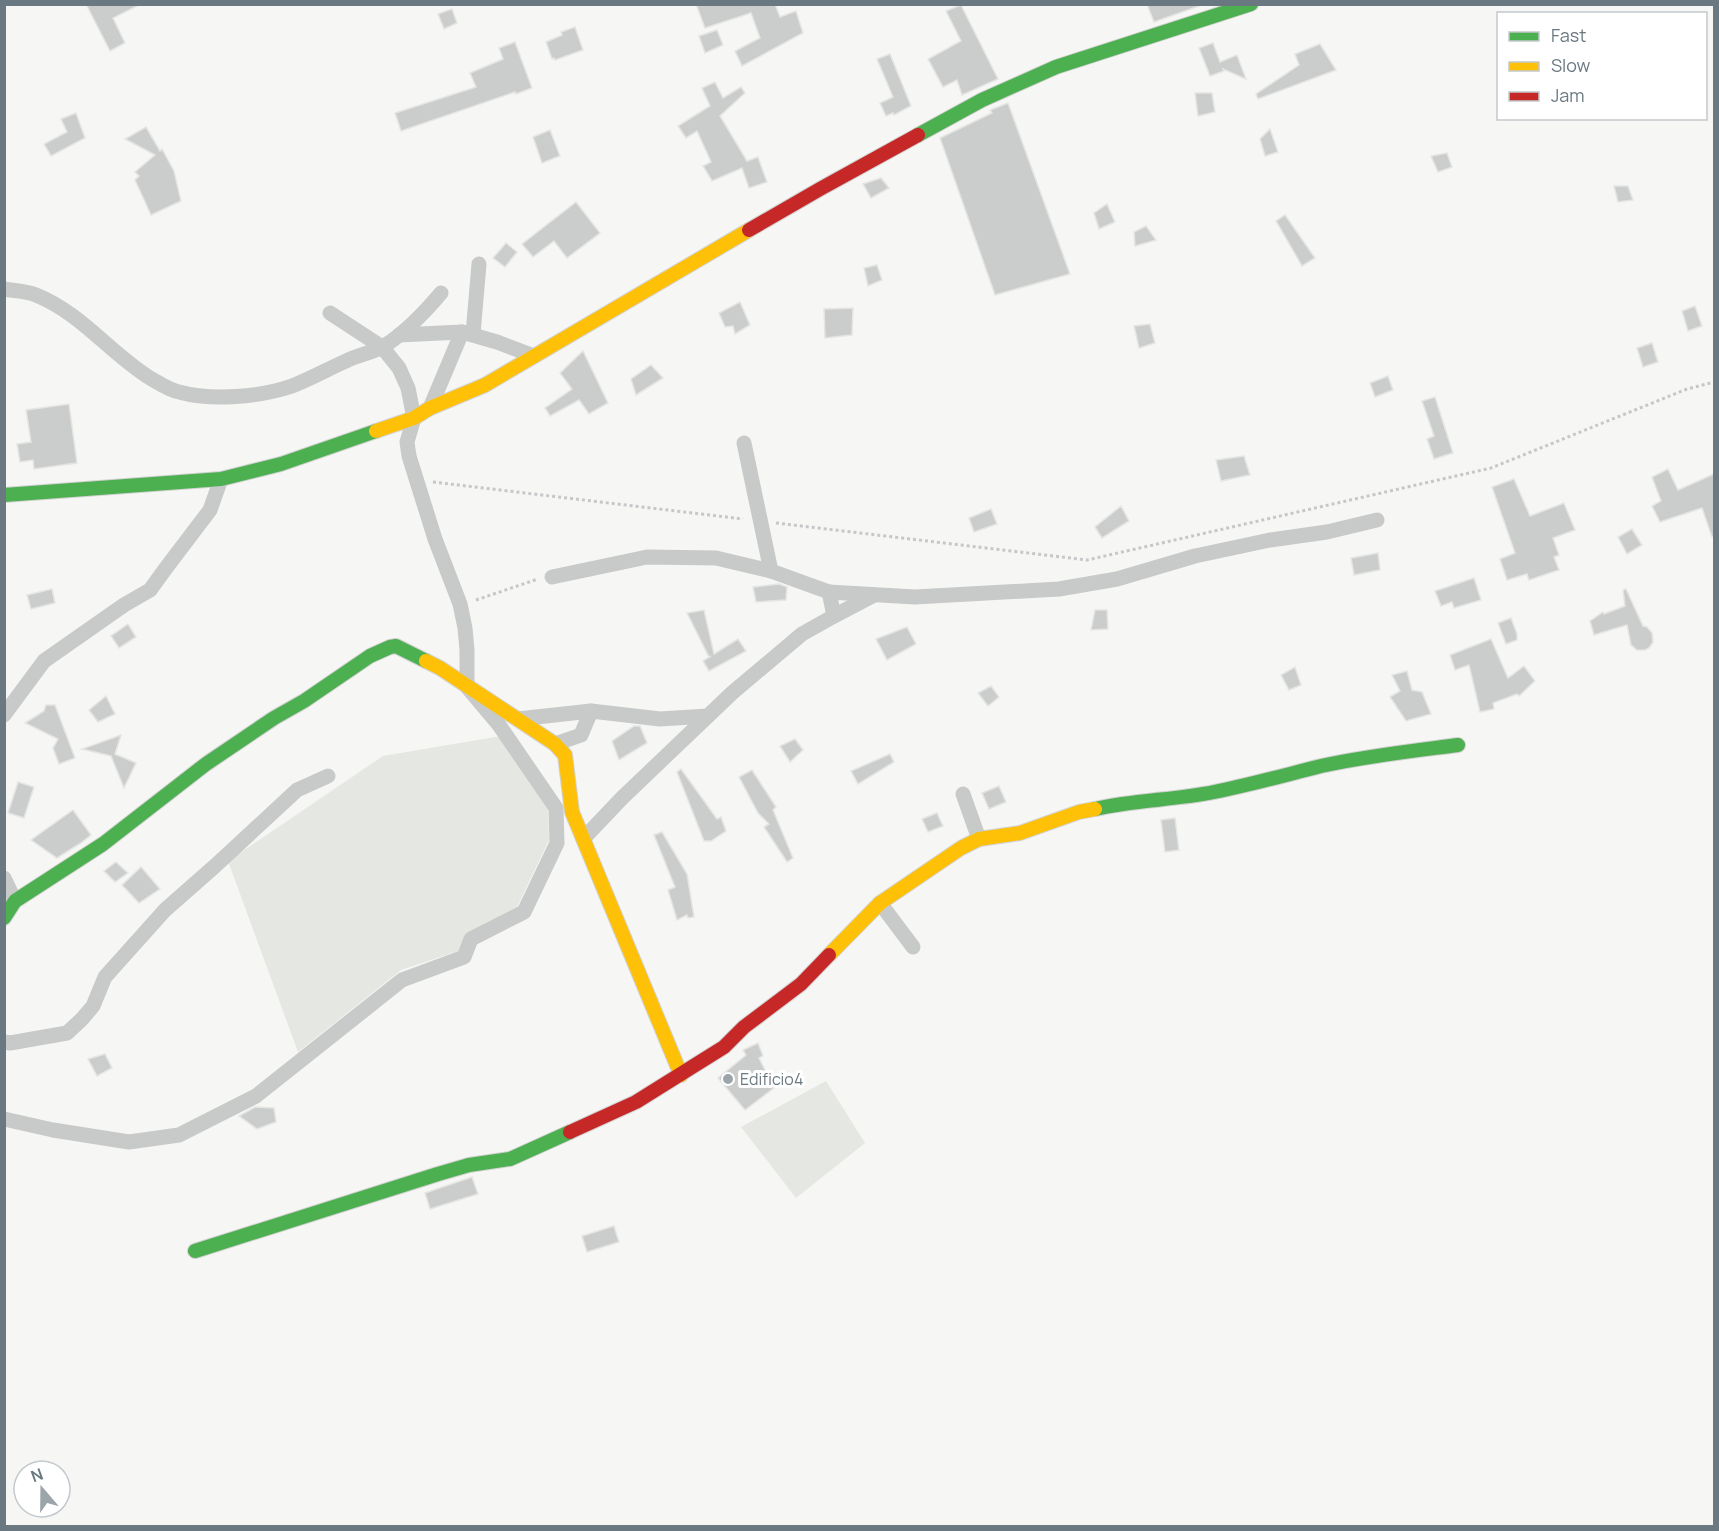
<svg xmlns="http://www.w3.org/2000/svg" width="1719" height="1531" font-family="Manrope,sans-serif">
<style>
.green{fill:#e5e7e3}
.building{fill:#cbcdcd;stroke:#e5e5e4;stroke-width:1.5}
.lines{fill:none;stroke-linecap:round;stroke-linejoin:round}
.fast-casing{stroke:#d2d2d2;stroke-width:16}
.slow-casing{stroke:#d2d2d2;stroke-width:16}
.jam-casing{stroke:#d2d2d2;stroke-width:16}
.path{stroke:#c6c7c8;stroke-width:3;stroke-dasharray:3 3;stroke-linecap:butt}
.street{stroke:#c8caca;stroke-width:15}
.fast{stroke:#4caf50;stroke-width:14}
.slow{stroke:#ffc107;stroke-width:14}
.jam{stroke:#c62828;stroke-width:14}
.poi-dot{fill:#9ba5aa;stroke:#fff;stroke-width:2}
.labels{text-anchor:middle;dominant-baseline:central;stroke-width:6;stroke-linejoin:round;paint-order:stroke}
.poi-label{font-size:16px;fill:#6a7981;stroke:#fff;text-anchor:start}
</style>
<rect width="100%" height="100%" fill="#f6f6f5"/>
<g class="green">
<path d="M501 736 548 808 549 840 517 907 465 935 458 951 401 970 298 1052 228 861 383 756Z"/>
<path d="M826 1081 865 1143 796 1198 741 1127Z"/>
</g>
<g class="building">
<path d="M86 4H141L113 18 125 43 110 51Z"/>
<path d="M696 4H775L780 17 796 11 803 33 742 66 735 51 760 38 751 13 705 28Z"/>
<path d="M1147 4H1202V5L1154 22Z"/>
<path d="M961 5 998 79 962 95 957 80 943 87 928 59 961 41 946 11Z"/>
<path d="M452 9 457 23 444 29 438 14Z"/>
<path d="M575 27 583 50 555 60 554 58 552 59 546 42 562 35 561 32Z"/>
<path d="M717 30 723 45 705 53 699 36Z"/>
<path d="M515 42 532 88 516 94 515 92 401 131 395 113 476 87 470 73 503 59 499 48Z"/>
<path d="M1213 43 1220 62 1237 55 1246 79 1223 69 1224 71 1210 76 1199 48Z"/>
<path d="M1320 44 1336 70 1258 99 1256 94 1299 65 1295 54Z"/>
<path d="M890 54 911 106 894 115 893 113 886 116 880 103 893 97 877 59Z"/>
<path d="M715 82 723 98 741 87 745 93 720 116 747 161 758 157 767 182 749 188 742 168 712 181 703 166 711 162 697 131 686 138 678 126 710 106 702 88Z"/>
<path d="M1195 93H1212L1215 112 1198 116Z"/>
<path d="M1008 103 1070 274 995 295 940 138 992 113 990 110Z"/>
<path d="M76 113 85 138 51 156 44 144 67 132 61 119Z"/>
<path d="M146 127 160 151 162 149 174 171 181 201 151 215 135 180 139 176 135 172 155 155 125 139Z"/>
<path d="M1270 129 1278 152 1265 156 1260 139Z"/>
<path d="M550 130 560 156 542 163 533 137Z"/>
<path d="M1447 153 1452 167 1438 172 1431 156Z"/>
<path d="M881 178 889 188 871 198 863 184Z"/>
<path d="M1614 186H1628L1633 200 1618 202Z"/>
<path d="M576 202 600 233 567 258 554 241 533 257 522 244Z"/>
<path d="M1107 204 1115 222 1099 229 1094 213Z"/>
<path d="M1285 215 1315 258 1302 266 1276 221Z"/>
<path d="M1146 226 1156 240 1135 246 1134 232Z"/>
<path d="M506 243 517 252 505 267 493 258Z"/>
<path d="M877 265 882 280 868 286 864 268Z"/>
<path d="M740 302 750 325 735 334 733 326 725 327 719 313Z"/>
<path d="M1695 306 1702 326 1688 331 1682 311Z"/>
<path d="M853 308 852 335 825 338 824 309Z"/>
<path d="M1150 324 1155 343 1139 348 1134 326Z"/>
<path d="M1652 343 1658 362 1643 367 1637 348Z"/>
<path d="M583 351 608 403 589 414 579 400 550 416 545 408 572 389 560 373Z"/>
<path d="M651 365 663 378 636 395 631 379Z"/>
<path d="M1388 376 1393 390 1375 397 1370 383Z"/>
<path d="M1435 397 1453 453 1434 459 1427 439 1434 436 1422 401Z"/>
<path d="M69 404 77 463 34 469 33 460 20 462 17 444 31 442 26 410Z"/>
<path d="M1244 456 1250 475 1221 481 1216 460Z"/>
<path d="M1668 469 1678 490 1714 474V536L1712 537 1702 508 1660 522 1652 506 1661 501 1652 477Z"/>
<path d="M1514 479 1530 516 1564 503 1575 530 1553 538 1559 555 1554 557 1559 570 1529 580 1527 574 1507 580 1500 559 1515 553 1492 487Z"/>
<path d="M1121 506 1129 521 1102 538 1095 527Z"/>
<path d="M991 509 997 524 974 532 969 518Z"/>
<path d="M1632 529 1642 545 1627 554 1618 537Z"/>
<path d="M1378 553 1380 570 1354 575 1351 558Z"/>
<path d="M1474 578 1481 600 1454 608 1452 602 1441 606 1435 591Z"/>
<path d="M779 584 787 587 786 600 756 602 753 587Z"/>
<path d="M52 589 55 603 31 609 27 595Z"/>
<path d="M1626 589 1643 626 1647 627 1652 633 1653 642 1649 648 1645 650H1637L1631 645 1627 625 1594 635 1590 621 1603 612 1604 614 1625 606 1623 590Z"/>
<path d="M704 610 714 654 738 639 746 651 709 671 703 661 711 656 709 657 687 613Z"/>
<path d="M1095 610H1107L1108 629 1091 630Z"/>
<path d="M1511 618 1517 634V640L1506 644 1498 623Z"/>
<path d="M128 624 136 637 119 648 111 636Z"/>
<path d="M907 627 916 644 887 660 876 639Z"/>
<path d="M1491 639 1508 678 1524 666 1535 681 1519 696 1517 694 1493 703 1494 709 1480 712 1469 665 1455 670 1450 655Z"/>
<path d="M1295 667 1301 685 1289 690 1281 675Z"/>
<path d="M1407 671 1412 690 1422 692 1431 714 1406 721 1390 697 1400 691 1392 675Z"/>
<path d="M991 686 999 697 988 706 978 693Z"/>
<path d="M106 696 115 714 98 722 89 710Z"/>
<path d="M46 705H55L75 758 59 764 53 748 58 739 25 723 44 711Z"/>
<path d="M634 726H640L647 743 619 760 612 741Z"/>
<path d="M121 735 115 754 136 763 124 788 111 756 82 749Z"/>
<path d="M795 739 803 750 790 762 780 746Z"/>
<path d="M890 754 894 762 858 784 851 771Z"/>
<path d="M681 769 717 819 721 817 726 831 711 841H704L677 772Z"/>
<path d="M752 770 776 807 773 810 793 858 787 862 764 827 769 824 758 813 739 777Z"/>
<path d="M18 782 34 787 24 818 8 813Z"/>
<path d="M999 786 1006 802 989 809 982 793Z"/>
<path d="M73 810 91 835 81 843 57 858 31 840Z"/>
<path d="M937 813 943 826 928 832 922 819Z"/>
<path d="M1175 818 1179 850 1165 852 1161 820Z"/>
<path d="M662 832 687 874 694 917 688 918 687 915 677 920 668 890 675 887 654 835Z"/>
<path d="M116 862 128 873 115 882 104 871Z"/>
<path d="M141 867 160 889 139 903 122 885Z"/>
<path d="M758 1043 763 1056 759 1058 774 1088 745 1110 718 1078 746 1055 743 1050Z"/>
<path d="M105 1054 112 1068 97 1076 88 1059Z"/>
<path d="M255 1107 274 1108 276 1122 257 1129 239 1116Z"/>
<path d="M472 1177 478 1194 430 1209 425 1193Z"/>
<path d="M614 1226 619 1242 587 1252 582 1236Z"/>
</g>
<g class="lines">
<g class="fast-casing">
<g id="fast">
<path d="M918 135 982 100 1056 67 1251 4"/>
<path d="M4 495 221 479 281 464 376 431"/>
<path d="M1095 809C1134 800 1175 800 1214 792 1250 785 1285 775 1321 766 1366 756 1412 751 1458 745"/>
<path d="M4 918 15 901 103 844 206 764 274 718 304 701 370 656 390 647 396 646 426 661"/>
<path d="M195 1251 438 1174 469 1165 510 1159 570 1132"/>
</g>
</g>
<g class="slow-casing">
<g id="slow">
<path d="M376 431 414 418 430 408 485 385 749 230"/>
<path d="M426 661 440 668 555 744 565 755 572 812 681 1075"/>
<path d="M829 955 880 903 961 848 979 839 1020 833 1079 812 1095 809"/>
</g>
</g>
<g class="jam-casing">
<g id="jam">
<path d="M749 230 820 189 918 135"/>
<path d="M570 1132 636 1102 724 1047 744 1027 801 984 829 955"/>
</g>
</g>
<g class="path">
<path d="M433 482 743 519"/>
<path d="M776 523 1087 560 1491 468 1687 389 1714 382"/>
<path d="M476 600 538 579"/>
</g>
<g class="street">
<path d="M4 289C15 291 26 291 36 295 81 313 110 353 150 378 159 383 169 390 179 392 212 401 260 397 292 386 310 379 328 369 346 361 358 355 372 353 384 346 405 333 425 312 441 293"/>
<path d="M473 334 479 264"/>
<path d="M399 335 462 332 497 342 534 356"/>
<path d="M430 408 462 332"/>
<path d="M744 443 771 571"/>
<path d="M552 577 647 557 716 558 771 571 829 592 834 616 802 634 732 693 622 798 583 839"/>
<path d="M829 592 915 597 1059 589 1117 579 1195 556 1270 540 1327 532 1377 520"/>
<path d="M834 616 874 595"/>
<path d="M591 711 660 719 708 716"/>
<path d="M4 715 44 661 124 605 150 590 166 568 210 510 221 479"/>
<path d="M518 719 591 711 581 735 555 744"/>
<path d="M963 794 979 839"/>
<path d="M4 878 15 901"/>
<path d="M880 903 913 947"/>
<path d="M4 1042 10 1043 67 1033 82 1019 93 1006 105 977 165 910 215 866 297 790 328 776"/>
<path d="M4 1119 53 1130 129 1142 179 1135 256 1096 402 980 464 957 471 939 524 912 557 843 556 808 499 725 467 687V650L465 628 460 604 435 539 409 456 407 442 414 418 408 388 399 368 382 347 330 313"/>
</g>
<use href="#fast" class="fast"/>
<use href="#slow" class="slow"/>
<use href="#jam" class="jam"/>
</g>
<circle class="poi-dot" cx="728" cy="1079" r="6"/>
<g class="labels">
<g class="poi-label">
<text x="740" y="1079">Edificio4</text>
</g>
</g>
<rect width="1719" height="1531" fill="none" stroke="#6a7981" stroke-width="12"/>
<rect x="1497" y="12" width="210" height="108" fill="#ffffff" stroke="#c3c9cd" stroke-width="1.5"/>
<rect x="1509" y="32" width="30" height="9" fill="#4caf50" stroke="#c3c9cd" stroke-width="1.5"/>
<text x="1551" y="42" font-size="18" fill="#6a7981">Fast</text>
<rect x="1509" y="62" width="30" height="9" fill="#ffc107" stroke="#c3c9cd" stroke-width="1.5"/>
<text x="1551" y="72" font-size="18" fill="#6a7981">Slow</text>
<rect x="1509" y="92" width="30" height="9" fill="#c62828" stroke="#c3c9cd" stroke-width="1.5"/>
<text x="1551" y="102" font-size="18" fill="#6a7981">Jam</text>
<g transform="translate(42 1489) rotate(340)"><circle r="28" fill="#ffffff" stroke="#c3c9cd" stroke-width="1.5"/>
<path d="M0-4.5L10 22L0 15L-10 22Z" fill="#9ba5aa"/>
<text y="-9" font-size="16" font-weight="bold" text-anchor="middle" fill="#6a7981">N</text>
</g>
</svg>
